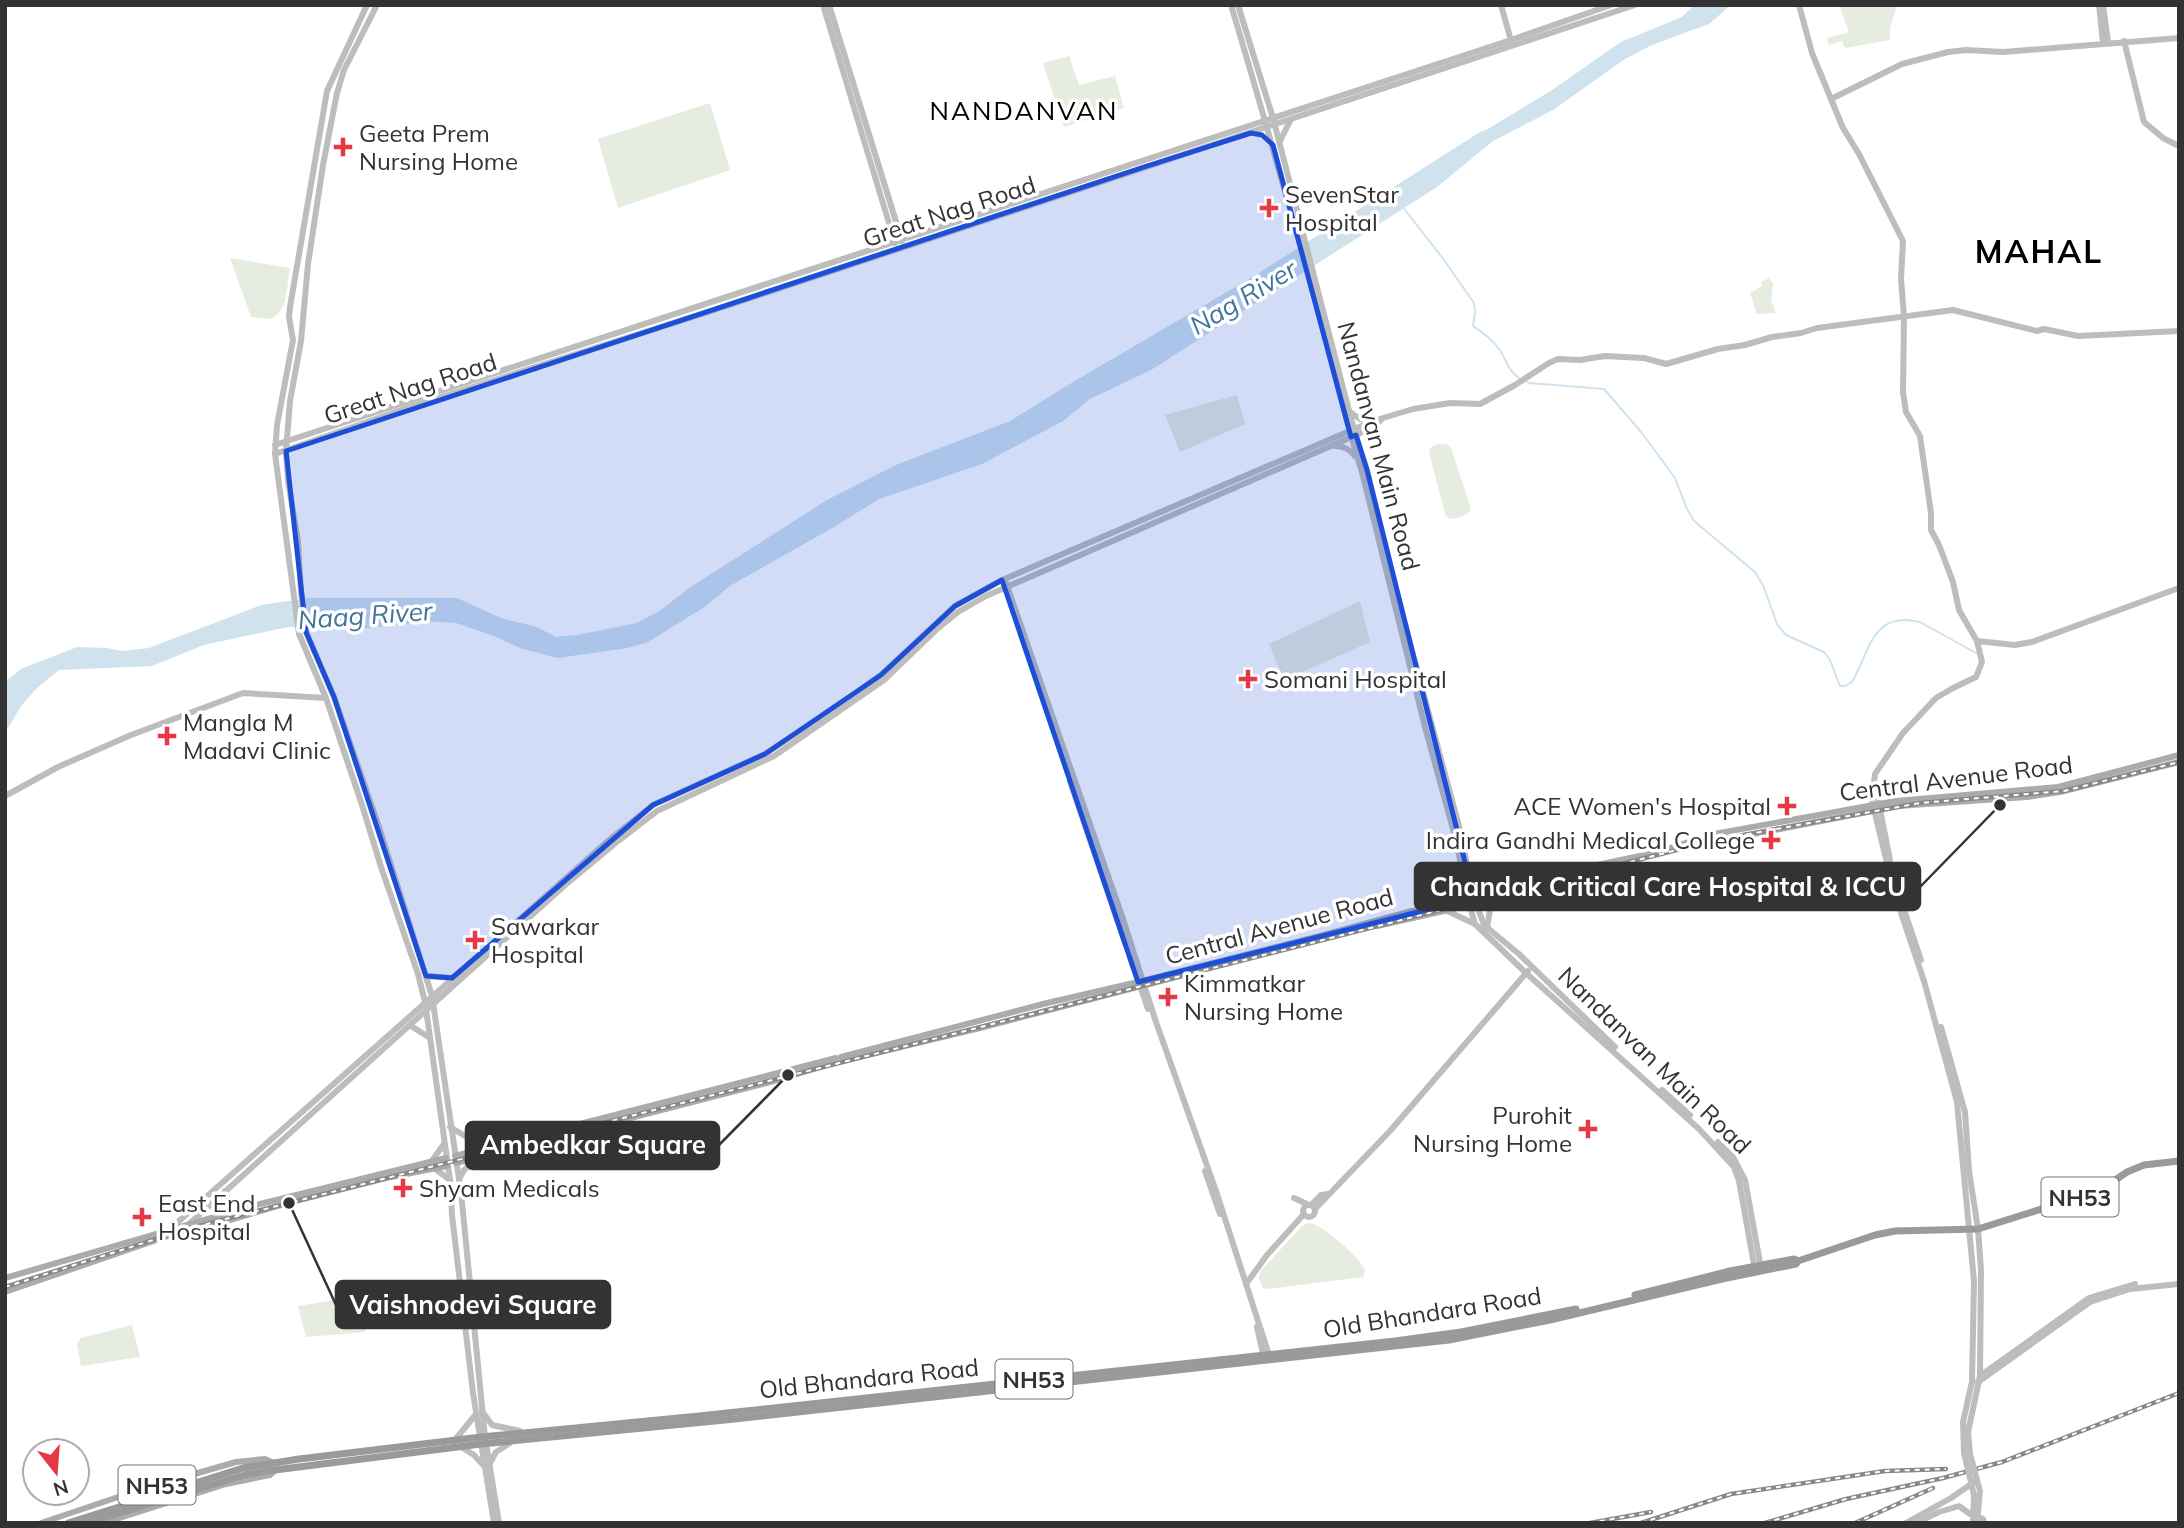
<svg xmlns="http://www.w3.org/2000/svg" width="2184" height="1528" font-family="Mulish,sans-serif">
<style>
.green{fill:#e6ecdf}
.water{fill:#cfe2ee}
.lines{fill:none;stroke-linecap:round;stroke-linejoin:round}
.stream{stroke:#cfe2ee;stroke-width:2}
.secondary{stroke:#bdbdbd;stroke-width:6}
.primary{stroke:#ababab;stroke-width:6}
.highway{stroke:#9a9a9a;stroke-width:7}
.rail-casing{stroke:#888;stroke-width:4.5}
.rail{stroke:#fff;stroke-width:2;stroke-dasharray:5;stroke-linecap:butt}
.secondary-bridge{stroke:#bdbdbd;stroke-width:6}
.marked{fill:#1d4ed8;fill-opacity:0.2;stroke:#1d4ed8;stroke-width:5;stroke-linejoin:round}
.poi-dot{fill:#e63946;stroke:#fff;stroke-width:2.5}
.labels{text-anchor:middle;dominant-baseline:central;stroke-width:7;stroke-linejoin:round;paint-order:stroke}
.shield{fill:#fff;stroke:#707070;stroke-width:2}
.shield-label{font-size:23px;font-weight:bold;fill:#333}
.poi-label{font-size:24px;fill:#333;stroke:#fff;text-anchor:start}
.street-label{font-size:24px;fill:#333;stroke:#fff}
.neighbourhood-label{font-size:26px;letter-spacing:2px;fill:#000;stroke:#fff}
.water-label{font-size:26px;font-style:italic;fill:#3f7597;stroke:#fff}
.district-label{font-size:32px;font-weight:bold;letter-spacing:2px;fill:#000;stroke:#fff}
.leader{fill:none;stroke:#333;stroke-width:2.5}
.callout-dot{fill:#333;stroke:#fff;stroke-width:2.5}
.callout{fill:#333;stroke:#333;stroke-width:2.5}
.callout-label{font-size:26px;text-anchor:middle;font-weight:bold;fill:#fff}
</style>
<rect width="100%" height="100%" fill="#fff"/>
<g class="green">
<path d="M1839 5 1897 6 1890 28V40L1845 48 1842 41 1829 45 1827 38 1849 32Z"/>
<path d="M1069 56 1079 85 1115 76 1124 108 1064 127 1043 63Z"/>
<path d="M710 103 730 170 618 208 598 139Z"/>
<path d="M230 258 290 268C287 283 288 317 268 319 263 319 256 317 251 317Z"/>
<path d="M1769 278 1773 284 1771 300 1776 313 1757 314 1750 293 1762 286 1761 282Z"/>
<path d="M1237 395 1245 424 1180 452 1165 415Z"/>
<path d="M1438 444H1446L1451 448 1470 506V511C1465 516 1456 519 1449 519L1445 514 1429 452 1431 447Z"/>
<path d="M1360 601 1370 642 1284 680 1269 644Z"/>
<path d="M1308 1223C1322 1223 1359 1257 1365 1270L1363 1277 1268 1289 1263 1288 1259 1279 1260 1272 1302 1226Z"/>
<path d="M360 1296 366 1332 306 1337 298 1306Z"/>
<path d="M132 1325 140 1357 81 1366 77 1344 81 1338Z"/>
</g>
<path class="water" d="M1694 5H1731L1709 24 1652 45 1625 59 1553 110 1493 141 1437 187 1151 370 1090 399 1063 421 982 464 879 499 834 527 730 586 706 606 648 642 628 648 557 658 520 648 494 636 456 623 426 621 362 629 288 627 204 645 152 666 59 670 38 687 21 706 10 725 5 730V682L21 669 77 647 107 648 122 651 149 648 261 605 309 598H457L501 618 537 627 556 637 577 635 637 623 661 610 689 588 827 500 896 465 1010 421 1068 385 1254 276 1480 132 1488 129 1552 90 1621 42 1682 17Z"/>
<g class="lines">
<g class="stream">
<path d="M1402 206 1444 260 1474 303 1475 311 1473 326C1483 333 1492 339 1499 349 1506 359 1509 372 1519 378"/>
<path d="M1524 380 1529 383 1604 389 1642 433 1675 478 1687 509 1694 521 1755 572 1763 585 1777 624 1786 635 1824 652 1830 660 1840 686H1845L1852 682C1870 651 1872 610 1920 622L1976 653"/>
</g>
<g class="secondary">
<path d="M367 5 327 91 290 307 289 317 293 340 277 425 275 454 299 634 326 698 362 805 382 870 418 974 425 1002 450 1180 452 1215 473 1393 494 1523"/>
<path d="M377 5 344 70 337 93 323 165 308 264 301 341 290 401 286 451 288 481 298 541 301 592 306 632 334 697 378 824 432 996 461 1192 485 1437 499 1523"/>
<path d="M823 5 895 243"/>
<path d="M829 5 902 241"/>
<path d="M1231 5C1263 111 1292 217 1322 323 1335 373 1346 423 1362 472L1425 727 1456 840 1468 900 1475 924 1526 973 1699 1129 1734 1167 1739 1181 1755 1270"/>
<path d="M1238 5 1273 118 1354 430 1367 470 1395 587 1460 830 1474 898 1484 925 1519 954 1615 1047"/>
<path d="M1501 5 1512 44"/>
<path d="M1799 5 1812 53 1843 128 1859 154 1903 241 1901 279 1904 317 1903 392 1906 412 1920 436 1931 513V530L1939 545 1953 582 1959 610 1977 641 1982 662 1976 677 1953 688 1936 698 1903 733 1875 774 1872 801 1894 892 1924 981 1957 1102 1974 1281 1972 1382 1963 1422 1964 1453"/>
<path d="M2099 5 2103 43"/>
<path d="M2103 5 2108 42"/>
<path d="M2124 41 2144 122 2163 138 2179 146"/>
<path d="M1831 99 1902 64 1948 52 1966 50 2003 52 2179 38"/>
<path d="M1280 141 1290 121"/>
<path d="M1350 412 1360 419 1370 421"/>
<path d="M275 445 1511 40 1611 5"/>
<path d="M1335 446C1344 446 1349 449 1355 456"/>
<path d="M275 454 410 407 711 311 1635 5"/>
<path d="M1006 583 1122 916 1156 1022 1216 1191 1270 1358"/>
<path d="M1977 641 2015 645 2032 642 2179 588"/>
<path d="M1070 781 1126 946"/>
<path d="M1874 794 1878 799 1890 860"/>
<path d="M5 796 58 767 131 735 243 693 326 698"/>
<path d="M1468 872 1497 892"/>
<path d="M1901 901 1921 960"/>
<path d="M1451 903 1464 881"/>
<path d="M1445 910 1475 924"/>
<path d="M1487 928 1490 910 1500 897"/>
<path d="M1130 957 1148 1009"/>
<path d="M426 976 452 978"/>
<path d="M411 1026 430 1038"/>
<path d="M1941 1027 1965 1112 1969 1171 1978 1229 1981 1270 1980 1376 1968 1432 1970 1454"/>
<path d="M1662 1090 1690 1115"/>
<path d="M450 1127 485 1148"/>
<path d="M1718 1142 1733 1157 1745 1180 1761 1268"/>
<path d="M431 1162 444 1144"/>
<path d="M434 1168 450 1180"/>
<path d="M1205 1171 1220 1214"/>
<path d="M459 1179 464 1170 478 1158"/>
<path d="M225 1191 230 1204 237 1210"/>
<path d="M1294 1198 1309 1205"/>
<circle cx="1309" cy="1211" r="6"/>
<path d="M1311 1205 1321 1195 1328 1194"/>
<path d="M1315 1209 1390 1131 1528 971"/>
<path d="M188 1225 564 886 618 841 657 811 774 756 884 680 936 630 958 612 986 596 1356 435 1375 426 1382 419"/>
<path d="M174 1232 179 1221 609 840 653 805 765 754 841 704 881 675 955 606 1002 580 1373 421 1413 409 1450 403 1480 404 1515 385 1549 363 1558 359 1580 360 1605 356 1644 358 1666 364 1718 349 1745 345 1772 337 1801 333 1817 328 1953 310 2037 331 2044 329 2078 336 2179 331"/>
<path d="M1246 1284 1267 1255 1304 1214"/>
<path d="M1257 1327 1264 1358"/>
<path d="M1980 1376 2089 1298 2135 1284"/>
<path d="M1978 1382 2090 1302 2130 1289 2179 1284"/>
<path d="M484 1414 492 1425 520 1431"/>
<path d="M454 1441 477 1413"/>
<path d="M461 1447 474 1455 484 1466"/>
<path d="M490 1463 496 1452 510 1443"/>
<path d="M1906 1523 1951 1498 1977 1480"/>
<path d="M1916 1523 1939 1512 1959 1506 1970 1514 1983 1519 1984 1523"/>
</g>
<g class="primary">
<path d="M1682 848 1898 806 2027 797 2060 792 2179 762"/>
<path d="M1377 926 1475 904 1638 860"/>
<path d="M841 1057 1047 1003 1138 982 1320 936 1412 911 1468 900 1597 865 1654 853 1714 834 1896 801 2058 787 2179 755"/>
<path d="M842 1061 980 1028 1203 970"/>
<path d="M455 1156 836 1058"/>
<path d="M456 1163 774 1081 837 1062"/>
<path d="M5 1278 256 1205 446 1158"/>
<path d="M5 1292 174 1234 196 1230 291 1202 386 1178 447 1166"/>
<path d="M41 1523 139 1490 236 1462 265 1459 274 1463"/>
<path d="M104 1523 226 1484 270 1475 275 1471"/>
</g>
<g class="highway">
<path d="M1635 1295 1730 1271 1794 1259 1798 1261"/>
<path d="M68 1523 243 1468 299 1459 481 1437 699 1416 1395 1341 1461 1332 1576 1309"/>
<path d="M86 1523 244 1475 267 1471 481 1444 735 1419 1449 1340 1550 1320 1722 1279 1796 1264 1798 1261 1875 1235 1895 1231 1978 1229 2083 1196 2108 1185 2127 1172 2144 1165 2179 1161"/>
</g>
<g class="rail-casing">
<g id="rail">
<path d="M5 1287 172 1234 214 1222 1716 840 1920 803 2064 791 2179 762"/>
<path d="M1590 1523 1651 1512"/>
<path d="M1641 1523 1731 1494 1885 1471 1946 1469"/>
<path d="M1765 1523 1846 1499 1943 1478 2002 1462 2179 1393"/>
<path d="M1855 1523 1933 1488"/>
</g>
</g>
<use href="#rail" class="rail"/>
<g class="secondary-bridge">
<path d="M1964 1453 1974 1495 1973 1523"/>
<path d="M1970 1454 1980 1491 1977 1522"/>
</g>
</g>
<path class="marked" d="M1251 133 1262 135 1273 145 1351 437 1356 435 1367 470 1474 898 1138 982 1002 580 955 606 881 675 765 754 653 805 452 978 426 976 334 697 306 632 286 451 1141 168Z"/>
<g class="poi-dot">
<path d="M339.5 136.5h7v7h7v7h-7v7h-7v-7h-7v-7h7z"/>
<path d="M1265.5 197.5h7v7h7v7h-7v7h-7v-7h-7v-7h7z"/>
<path d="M1244.5 668.5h7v7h7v7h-7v7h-7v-7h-7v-7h7z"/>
<path d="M163.5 725.5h7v7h7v7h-7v7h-7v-7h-7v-7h7z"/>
<path d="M1783.5 795.5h7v7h7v7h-7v7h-7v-7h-7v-7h7z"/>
<path d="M1767.5 829.5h7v7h7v7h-7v7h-7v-7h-7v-7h7z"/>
<path d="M471.5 929.5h7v7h7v7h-7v7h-7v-7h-7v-7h7z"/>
<path d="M1164.5 986.5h7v7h7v7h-7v7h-7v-7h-7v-7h7z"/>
<path d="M1584.5 1118.5h7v7h7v7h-7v7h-7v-7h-7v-7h7z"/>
<path d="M399.5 1177.5h7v7h7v7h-7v7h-7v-7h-7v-7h7z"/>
<path d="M138.5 1206.5h7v7h7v7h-7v7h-7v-7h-7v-7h7z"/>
</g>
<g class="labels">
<g class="shield">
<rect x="2041.5" y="1177.5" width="77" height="39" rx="5"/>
<rect x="995.5" y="1359.5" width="77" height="39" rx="5"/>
<rect x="118.5" y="1465.5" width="77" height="39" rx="5"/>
</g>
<g class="shield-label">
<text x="2080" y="1197">NH53</text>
<text x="1034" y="1379">NH53</text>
<text x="157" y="1485">NH53</text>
</g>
<g class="poi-label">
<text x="359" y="133">Geeta Prem<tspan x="359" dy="28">Nursing Home</tspan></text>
<text x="1285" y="194">SevenStar<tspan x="1285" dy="28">Hospital</tspan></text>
<text x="1264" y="679">Somani Hospital</text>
<text x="183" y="722">Mangla M<tspan x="183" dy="28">Madavi Clinic</tspan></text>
<text x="1771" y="806" text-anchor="end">ACE Women's Hospital</text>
<text x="1755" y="840" text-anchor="end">Indira Gandhi Medical College</text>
<text x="491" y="926">Sawarkar<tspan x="491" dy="28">Hospital</tspan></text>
<text x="1184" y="983">Kimmatkar<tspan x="1184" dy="28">Nursing Home</tspan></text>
<text x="1572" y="1115" text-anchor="end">Purohit<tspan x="1572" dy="28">Nursing Home</tspan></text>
<text x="419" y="1188">Shyam Medicals</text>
<text x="158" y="1203">East End<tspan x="158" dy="28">Hospital</tspan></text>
</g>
<g class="street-label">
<text transform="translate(949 211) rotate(-18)">Great Nag Road</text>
<text transform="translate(410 388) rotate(-18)">Great Nag Road</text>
<text transform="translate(1379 446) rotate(75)">Nandanvan Main Road</text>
<text transform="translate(1956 778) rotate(-7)">Central Avenue Road</text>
<text transform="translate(1279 926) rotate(-15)">Central Avenue Road</text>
<text transform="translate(1655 1060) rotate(44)">Nandanvan Main Road</text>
<text transform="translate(1432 1312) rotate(-9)">Old Bhandara Road</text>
<text transform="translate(869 1378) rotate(-6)">Old Bhandara Road</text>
</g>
<g class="neighbourhood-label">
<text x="1024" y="110">NANDANVAN</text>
</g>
<g class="water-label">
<text transform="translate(1243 297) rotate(-31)">Nag River</text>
<text transform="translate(365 615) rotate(-4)">Naag River</text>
</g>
<g class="district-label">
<text x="2039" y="251">MAHAL</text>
</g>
</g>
<path class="leader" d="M2000 805L1920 887M788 1075L719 1145M289 1203L336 1305"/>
<g class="callout-dot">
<circle cx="2000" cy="805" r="7"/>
<circle cx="788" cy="1075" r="7"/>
<circle cx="289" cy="1203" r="7"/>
</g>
<g class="callout">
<rect x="1415" y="863" width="505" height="47" rx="7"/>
<rect x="466" y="1122" width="253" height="47" rx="7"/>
<rect x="336" y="1281" width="274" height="47" rx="7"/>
</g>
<g class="callout-label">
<text x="1668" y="896">Chandak Critical Care Hospital &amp; ICCU</text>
<text x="593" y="1154">Ambedkar Square</text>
<text x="473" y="1314">Vaishnodevi Square</text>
</g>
<rect width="2184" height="1528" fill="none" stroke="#333333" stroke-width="14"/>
<g transform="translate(56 1472) rotate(163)"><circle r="33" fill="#ffffff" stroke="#adadad" stroke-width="2"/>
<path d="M0-5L12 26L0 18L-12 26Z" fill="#e63946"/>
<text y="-10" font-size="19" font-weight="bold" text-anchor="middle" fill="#333333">N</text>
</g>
</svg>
